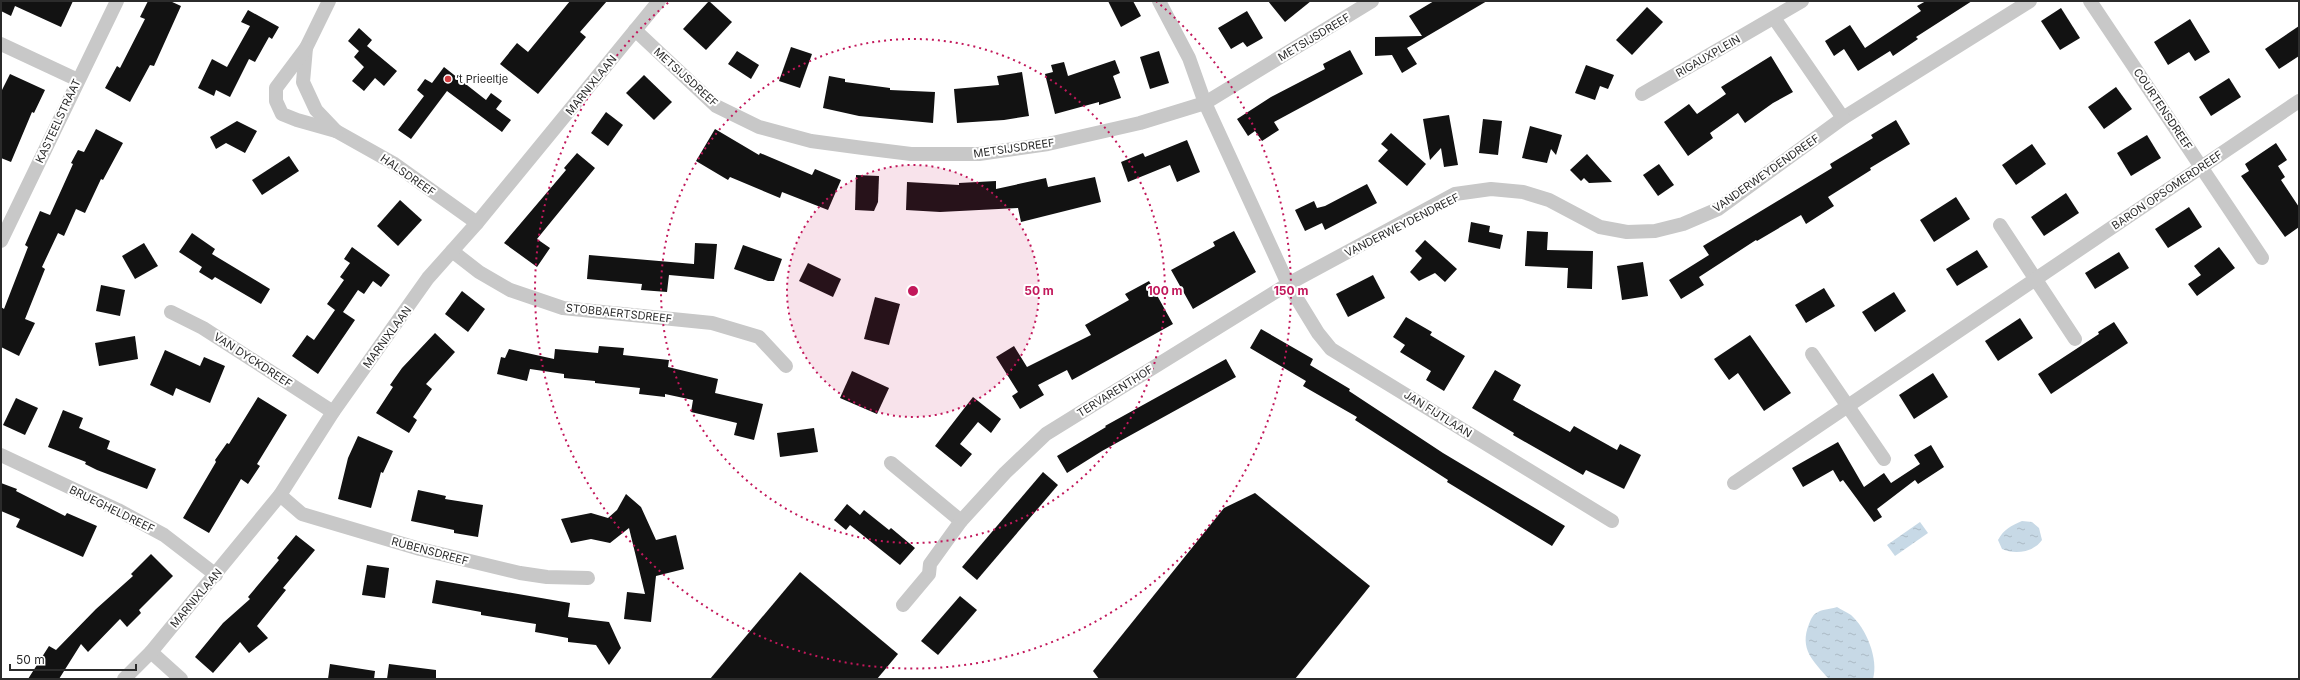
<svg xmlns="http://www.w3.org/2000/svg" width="2300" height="680" font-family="Inter,sans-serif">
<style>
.water{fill:url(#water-ripples)}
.building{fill:#121212}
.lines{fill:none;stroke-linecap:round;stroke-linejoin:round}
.minor{stroke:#c8c8c8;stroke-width:14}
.ring{fill:none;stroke:#c2185b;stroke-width:2;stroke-dasharray:2 4}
.poi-dot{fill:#d33d40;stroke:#fff;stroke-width:1.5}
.labels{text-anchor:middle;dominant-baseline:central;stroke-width:4;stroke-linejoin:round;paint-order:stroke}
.street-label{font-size:11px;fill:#2b2b2b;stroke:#fff}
.poi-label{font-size:11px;fill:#2b2b2b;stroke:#fff;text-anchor:start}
.centre{fill:#c2185b;stroke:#fff;stroke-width:2}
.ring-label{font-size:12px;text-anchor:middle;font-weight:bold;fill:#c2185b;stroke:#fff;stroke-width:4;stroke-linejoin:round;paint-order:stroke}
</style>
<defs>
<pattern id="water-ripples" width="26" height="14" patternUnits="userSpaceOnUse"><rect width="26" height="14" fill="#c7d9e6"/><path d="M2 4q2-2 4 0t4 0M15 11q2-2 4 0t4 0" fill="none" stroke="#abbac5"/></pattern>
</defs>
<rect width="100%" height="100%" fill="#fff"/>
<g class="water">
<path d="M2022 521 2032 522 2039 528 2042 540C2034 552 2015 555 2002 549L1998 540C2004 529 2011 526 2022 521Z"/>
<path d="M1920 522 1928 533 1895 556 1887 545Z"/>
<path d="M1837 607C1841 610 1847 612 1851 615 1866 628 1879 659 1873 679H1829C1813 661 1799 649 1809 624 1811 619 1813 614 1818 612 1823 609 1831 609 1837 607Z"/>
</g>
<g class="building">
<path d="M1 1H73L61 27 15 6 11 16 1 11Z"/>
<path d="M148 1H170L181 6 154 66 150 65 130 102 105 88 117 66 120 68 145 19 140 17Z"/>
<path d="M570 1H607L580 32 586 37 538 94 500 64 517 43 528 52Z"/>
<path d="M709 1 732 22 706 50 683 29Z"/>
<path d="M1108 1H1133L1141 16 1121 27Z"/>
<path d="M1268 1H1311L1285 22Z"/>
<path d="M1434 1H1487L1407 48 1417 64 1402 73 1392 55 1375 56V37L1422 36 1409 16Z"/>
<path d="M1926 1H1972L1916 37 1918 39 1893 56 1890 51 1858 71 1844 49 1834 56 1825 41 1850 25 1865 48 1921 11 1917 6Z"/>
<path d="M1647 7 1663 22 1632 55 1616 40Z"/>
<path d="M2061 8 2080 38 2060 50 2041 21Z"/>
<path d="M248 10 279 27 272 39 269 37 255 62 249 59 230 97 216 90 214 96 198 88 212 59 227 67 250 26 241 22Z"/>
<path d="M1247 11 1263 38 1247 47 1243 42 1231 49 1218 28Z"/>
<path d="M2190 19 2210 52 2195 61 2189 52 2168 65 2154 42Z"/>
<path d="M2299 26V56L2279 69 2265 49Z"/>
<path d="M359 28 372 40 367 46 397 71 384 86 375 78 364 91 352 81 364 67 354 57 359 51 348 41Z"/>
<path d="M791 47 812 54 800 88 779 81Z"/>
<path d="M1350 50 1363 74 1274 122 1279 130 1262 141 1255 131 1248 136 1237 119 1271 97 1325 69 1323 64Z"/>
<path d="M737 51 759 65 751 79 728 64Z"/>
<path d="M1159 51 1169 83 1150 89 1140 57Z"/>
<path d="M1771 56 1793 92 1773 103 1745 123 1738 113 1710 133 1713 138 1688 156 1664 122 1689 104 1697 114 1726 94 1721 87Z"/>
<path d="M1115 60 1120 73 1113 76 1121 98 1099 105V102L1055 114 1045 74 1053 72 1051 65 1064 62 1068 76Z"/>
<path d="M1586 65 1614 75 1608 89 1600 86 1595 100 1575 93Z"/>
<path d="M444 67 486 100 491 93 502 101 496 109 511 120 502 132 447 91 411 139 398 130 424 96 417 90 425 79 432 83Z"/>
<path d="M1022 72 1029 116 1004 120 957 123 954 89 999 85 997 76Z"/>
<path d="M10 74 45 90 34 113 32 112 11 162 1 158V92Z"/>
<path d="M644 75 672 102 654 120 626 93Z"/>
<path d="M829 76 845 79V82L890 88V90L935 92 933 123 859 116 823 108Z"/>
<path d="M2229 78 2241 97 2211 116 2199 97Z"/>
<path d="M2116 87 2132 109 2104 129 2088 107Z"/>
<path d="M606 112 623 125 608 146 591 133Z"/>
<path d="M1449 115 1458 165 1444 167 1441 148 1430 160 1423 119Z"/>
<path d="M1483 119 1502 121 1498 155 1479 153Z"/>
<path d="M1896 120 1910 144 1870 168 1871 170 1828 197 1834 206 1806 224 1801 215 1757 241 1756 240 1699 277 1704 285 1681 299 1669 280 1709 255 1703 246 1832 168 1830 164 1873 138 1871 135Z"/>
<path d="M237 121 257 131 245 153 226 143 216 149 210 137Z"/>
<path d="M1530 126 1562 135 1556 155 1551 149 1547 163 1522 158Z"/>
<path d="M96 129 123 143 103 180 101 179 85 213 76 209 64 236 58 233 42 267 45 269 25 319 35 323 19 356 1 347V307L4 309 28 247 25 245 40 211 50 215 73 164 71 163 78 150 84 152Z"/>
<path d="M715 129 759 155 760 153 812 175 815 169 841 180 828 210 782 192 780 198 730 177 728 180 696 161Z"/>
<path d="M1391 133 1426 164 1407 186 1378 161 1388 150 1381 144Z"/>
<path d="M2147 135 2161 158 2131 176 2117 153Z"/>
<path d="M1187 140 1200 172 1177 182 1170 165 1128 182 1121 162 1143 153 1145 157Z"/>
<path d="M2276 143 2287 160 2278 166 2285 177 2281 180 2299 207V227L2285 237 2241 176 2249 171 2245 164Z"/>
<path d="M2032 144 2046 164 2016 185 2002 165Z"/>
<path d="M577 153 595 168 537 239 550 248 537 267 504 243 566 170 564 168Z"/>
<path d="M1587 154 1612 182 1589 183 1584 178 1581 181 1570 170Z"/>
<path d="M289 156 299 171 262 195 252 180Z"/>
<path d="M1659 164 1674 185 1658 196 1643 175Z"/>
<path d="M856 175 879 176 878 202 874 211 855 210Z"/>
<path d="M1095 177 1101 202 1021 222 1018 208 940 212 906 210 907 182 959 185V183L996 181V189L1046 178 1048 187Z"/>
<path d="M1367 184 1377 203 1325 230 1322 223 1305 231 1295 210 1314 201 1317 208 1325 206Z"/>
<path d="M2066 193 2079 213 2044 236 2031 217Z"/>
<path d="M1956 197 1970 219 1934 242 1920 220Z"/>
<path d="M400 200 422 220 398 246 377 226Z"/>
<path d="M2189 207 2202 227 2168 248 2155 229Z"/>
<path d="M1471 222 1490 226 1489 232 1503 235 1500 249 1468 242Z"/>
<path d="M1234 231 1256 272 1193 309 1171 270 1215 246 1213 242Z"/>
<path d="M1527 231 1548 232 1547 250 1593 251 1592 289 1567 288 1568 268 1525 266Z"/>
<path d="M192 233 215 249 212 254 270 289 261 304 215 277 212 280 199 272 202 267 179 252Z"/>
<path d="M1425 240 1457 269 1445 282 1435 273 1419 281 1410 272 1422 258 1415 251Z"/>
<path d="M144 243 158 266 135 279 122 256Z"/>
<path d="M695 243 717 244 714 279 669 275 667 292 641 290 642 284 587 279 589 255 694 264Z"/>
<path d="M743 245 782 259 774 281H768L734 269Z"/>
<path d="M352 247 390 275 381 287 373 281 364 294 358 290 343 312 355 320 318 374 292 356 307 335 314 340 335 310 327 304 344 280 340 277 350 263 344 259Z"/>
<path d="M2219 247 2235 268 2197 296 2188 284 2201 275 2194 266Z"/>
<path d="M1977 250 1988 267 1957 286 1946 269Z"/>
<path d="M2119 252 2129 268 2095 289 2085 273Z"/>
<path d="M1643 262 1648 296 1622 300 1617 266Z"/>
<path d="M808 263 841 279 833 297 799 281Z"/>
<path d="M1373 275 1385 298 1348 317 1336 294Z"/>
<path d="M1149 281 1173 324 1072 380 1067 370 1038 385 1044 395 1020 409 1012 396 1018 392 996 357 1014 346 1027 367 1091 335 1085 325 1129 300 1125 294Z"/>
<path d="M101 285 125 290 120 316 96 311Z"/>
<path d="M1824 288 1835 306 1806 323 1795 305Z"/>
<path d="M462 291 485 309 468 332 445 314Z"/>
<path d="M1894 292 1906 311 1875 332 1862 312Z"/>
<path d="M875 297 900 304 889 345 864 339Z"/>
<path d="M1406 317 1432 332 1430 335 1465 356 1444 391 1426 380 1431 371 1400 352 1405 345 1393 337Z"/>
<path d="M2020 318 2033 338 1998 361 1985 341Z"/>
<path d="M2114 322 2128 343 2051 394 2038 374 2099 334 2098 332Z"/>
<path d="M1261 329 1313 359 1310 365 1350 389 1349 391 1443 453 1565 526 1552 546 1447 482 1448 480 1355 420 1357 417 1303 386 1306 381 1250 348Z"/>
<path d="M435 333 455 352 426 384 432 389 413 417 417 420 409 433 376 413 393 387 390 385 402 368Z"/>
<path d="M1750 335 1791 393 1764 411 1738 373 1729 380 1714 359Z"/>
<path d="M135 336 138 359 99 366 95 343Z"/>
<path d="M599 346 624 348 623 355 669 360 668 367 718 379 715 393 763 404 754 440 734 435 737 423 691 412 693 400 665 394V397L639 394 640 388 595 383V381L564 378V374L530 369 527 381 497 374 501 357 505 358 509 349 554 359 555 349 598 353Z"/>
<path d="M165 350 200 366 204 357 225 366 210 403 176 388 173 396 150 385Z"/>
<path d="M1226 359 1236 377 1102 451 1067 473 1057 456 1106 427 1105 426Z"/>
<path d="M1495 370 1521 385 1513 400 1570 432 1574 426 1617 450 1620 444 1641 455 1624 489 1586 470 1583 475 1513 435 1514 433 1472 408Z"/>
<path d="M852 371 889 388 877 414 840 398Z"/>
<path d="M1933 373 1948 397 1914 419 1899 395Z"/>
<path d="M258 397 287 415 257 464 260 466 248 484 241 479 209 533 183 518 216 462 215 460 227 443 229 444Z"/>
<path d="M973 397 1001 419 991 433 978 422 960 444 972 454 961 467 935 446Z"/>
<path d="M16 398 38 408 25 435 3 425Z"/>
<path d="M63 410 83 418 79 428 110 441 107 449 156 469 147 489 97 470 85 464 86 462 48 447Z"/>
<path d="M814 428 818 452 780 457 777 433Z"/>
<path d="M358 436 393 451 383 473 381 472 371 508 338 499 348 458Z"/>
<path d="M1838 442 1864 487 1884 473 1891 483 1920 464 1914 455 1931 445 1944 467 1918 484 1915 480 1877 509 1882 517 1874 522 1843 480 1840 482 1833 470 1803 487 1792 468Z"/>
<path d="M1043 472 1058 485 977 580 962 567Z"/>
<path d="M1 483 17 489 16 491 65 516 67 513 97 526 83 557 16 527 20 519 1 511Z"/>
<path d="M418 490 446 496 445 499 483 505 478 537 454 533V530L411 521Z"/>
<path d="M1255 493 1370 586 1295 679H1099L1093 671 1224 508Z"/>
<path d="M626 494 641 507 656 540 676 535 684 569 656 576 651 622 624 619 627 592 645 594 629 528 610 543 591 539 571 543 561 519 591 513 608 518 617 510Z"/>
<path d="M847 504 860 515 864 510 889 530 891 528 915 548 900 565 850 525 846 530 834 520Z"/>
<path d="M296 535 315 550 283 588 286 590 257 626 268 638 249 653 240 642 213 673 195 657 223 623 250 599 248 597 279 560 277 558Z"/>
<path d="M151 554 173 576 139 610 141 613 127 627 120 619 88 652 81 644 59 679H28L49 646 56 650 96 609 133 576 131 574Z"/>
<path d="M367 565 389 568 385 598 362 595Z"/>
<path d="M800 572 898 654 877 679H710Z"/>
<path d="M436 580 570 603 568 617 609 622 621 648 609 665 596 645 568 642V638L535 632 536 624 481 615V612L432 603Z"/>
<path d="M960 596 977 610 938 655 921 641Z"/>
<path d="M330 664 375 671 374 679H328Z"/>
<path d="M389 664 436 670V679H387Z"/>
</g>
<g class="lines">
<g class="minor">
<path d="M329 1 306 48 303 82 316 110 336 131 393 163 477 223"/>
<path d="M1159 1 1189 58 1205 103 1288 284 1455 194 1491 189 1523 192 1549 200 1600 227 1627 232 1655 231 1683 224 1718 209 1843 118 2030 1"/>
<path d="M2090 1 2262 258"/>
<path d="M1774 18 1843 118"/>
<path d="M635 30 716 106 759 127 811 141 863 148 911 154H979L1048 144 1140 123 1205 103 1372 1"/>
<path d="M1 44 78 80"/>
<path d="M306 48 276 88V101L282 114 297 120 336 131"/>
<path d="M1642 94 1802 1"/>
<path d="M2000 225 2075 339"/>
<path d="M1 241 117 1"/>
<path d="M452 251 479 272 510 290 563 308 712 323 759 337 786 366"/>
<path d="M171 312 203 328 333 412"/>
<path d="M1812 354 1884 459"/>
<path d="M1 455 118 510 164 535 216 575"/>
<path d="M891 463 961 521"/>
<path d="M1734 483 2299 101"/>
<path d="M280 495 302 514 420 549 520 573 547 577 588 578"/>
<path d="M903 605 929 574 930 564 961 521 1005 473 1046 434 1288 284 1318 333 1331 349 1612 521"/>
<path d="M151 652 181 679"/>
<path d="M124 679 151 652 280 495 333 412 428 278 477 223 659 1"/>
</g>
</g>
<circle cx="913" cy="291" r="126" fill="#c2185b" fill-opacity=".12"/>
<g class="ring">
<circle cx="913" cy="291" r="126"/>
<circle cx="913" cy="291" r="252"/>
<path d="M1156 1A378 378 0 1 1 670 1"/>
</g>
<circle class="poi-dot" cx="448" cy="79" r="4"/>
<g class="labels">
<g class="street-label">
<text transform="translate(1314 37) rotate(-31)">METSIJSDREEF</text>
<text transform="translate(1708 56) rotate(-30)">RIGAUXPLEIN</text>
<text transform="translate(686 77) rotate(42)">METSIJSDREEF</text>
<text transform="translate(591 85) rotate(-51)">MARNIXLAAN</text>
<text transform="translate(2163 109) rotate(56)">COURTENSDREEF</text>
<text transform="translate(58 121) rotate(-65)">KASTEELSTRAAT</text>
<text transform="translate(1014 148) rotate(-8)">METSIJSDREEF</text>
<text transform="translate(1766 173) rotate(-35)">VANDERWEYDENDREEF</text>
<text transform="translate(408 175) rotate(35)">HALSDREEF</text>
<text transform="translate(2167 190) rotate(-34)">BARON OPSOMERDREEF</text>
<text transform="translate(1402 225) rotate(-27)">VANDERWEYDENDREEF</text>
<text transform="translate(619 313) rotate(6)">STOBBAERTSDREEF</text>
<text transform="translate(387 337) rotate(-54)">MARNIXLAAN</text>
<text transform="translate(253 360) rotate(33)">VAN DYCKDREEF</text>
<text transform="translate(1115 391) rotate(-32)">TERVARENTHOF</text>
<text transform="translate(1438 414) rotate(32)">JAN FIJTLAAN</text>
<text transform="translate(112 509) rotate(26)">BRUEGHELDREEF</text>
<text transform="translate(430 551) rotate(15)">RUBENSDREEF</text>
<text transform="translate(196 598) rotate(-50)">MARNIXLAAN</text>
</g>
<g class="poi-label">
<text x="456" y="79">’t Prieeltje</text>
</g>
</g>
<circle cx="913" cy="291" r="6" class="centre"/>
<g class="ring-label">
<text x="1039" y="295">50 m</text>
<text x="1165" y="295">100 m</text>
<text x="1291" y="295">150 m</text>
</g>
<rect width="2300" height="680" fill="none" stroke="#2b2b2b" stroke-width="4"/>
<path d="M10 664v6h126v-6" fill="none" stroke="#2b2b2b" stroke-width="2"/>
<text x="16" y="664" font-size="12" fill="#2b2b2b" stroke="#ffffff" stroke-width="3" paint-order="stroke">50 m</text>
</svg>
